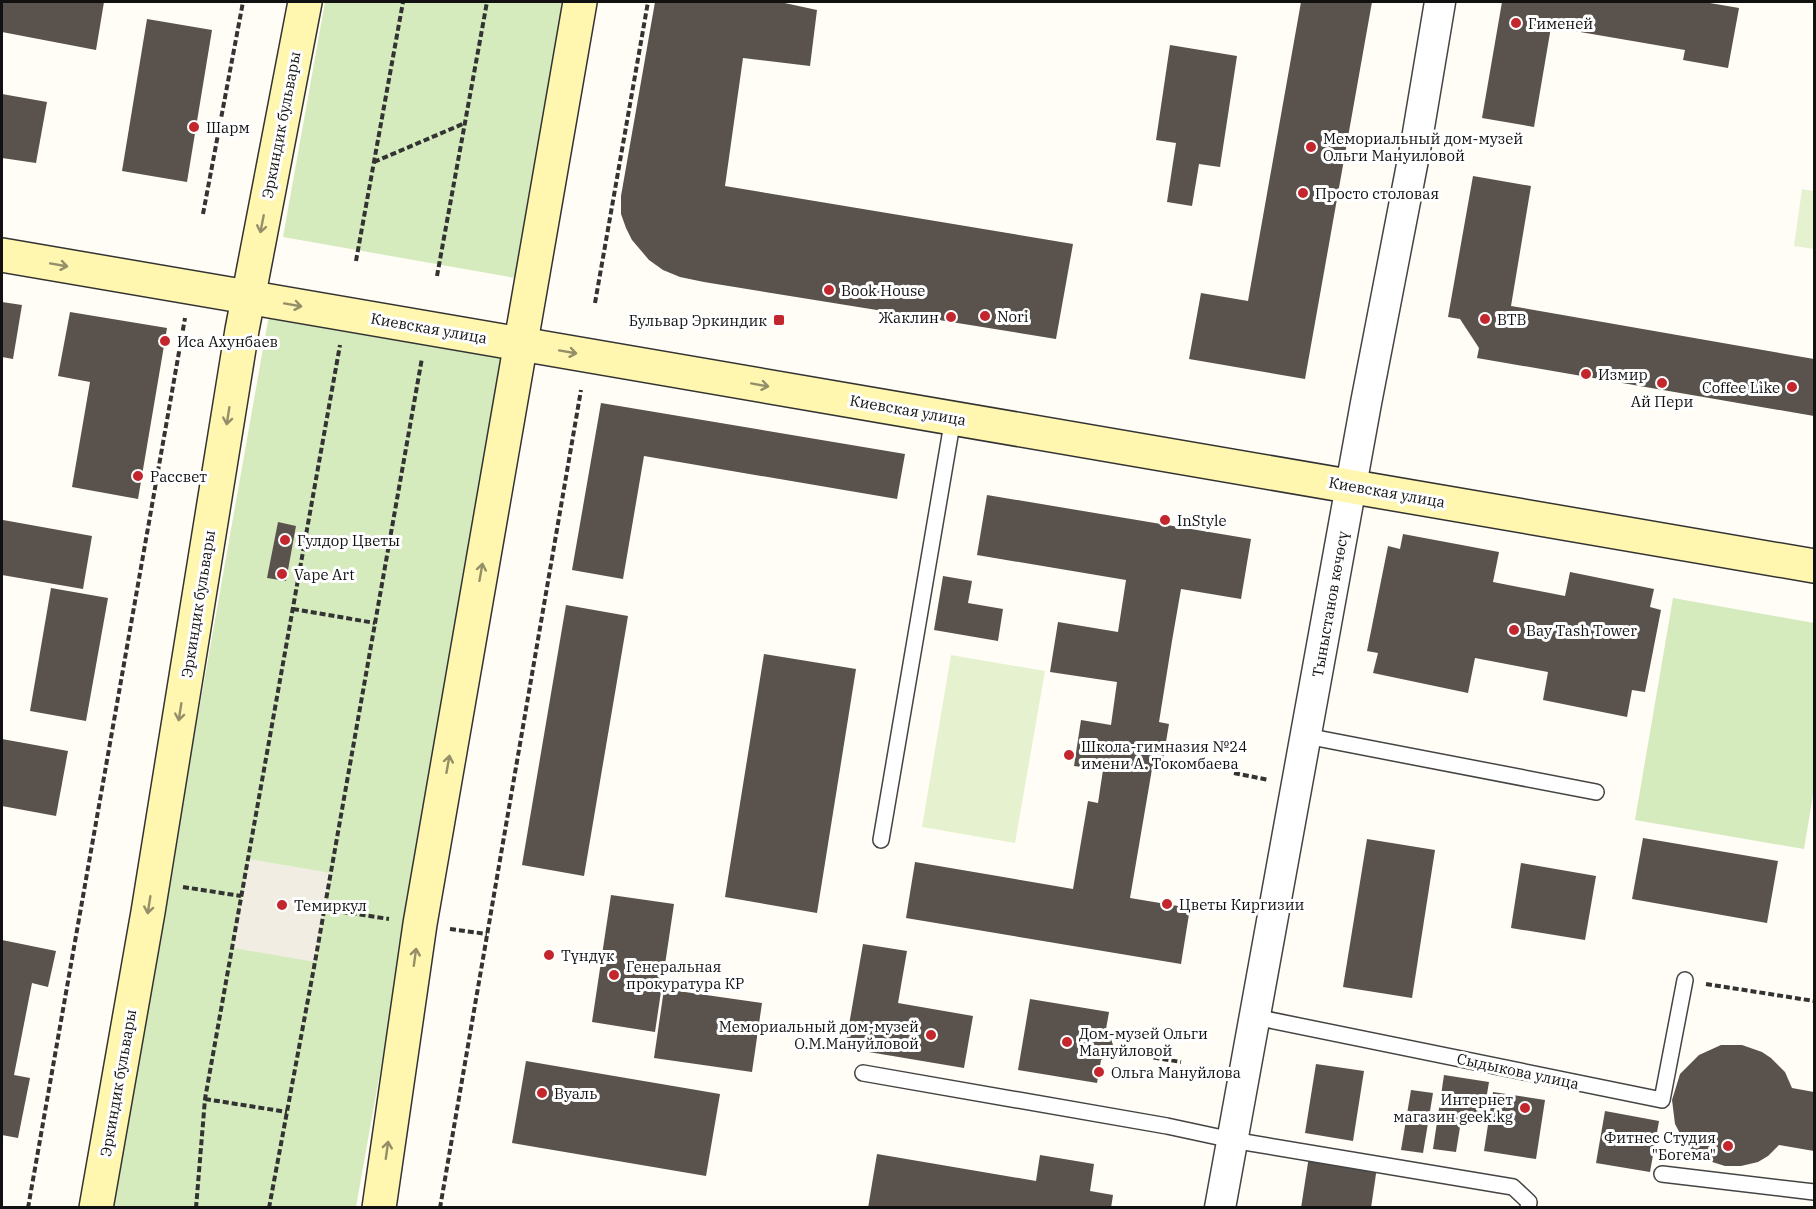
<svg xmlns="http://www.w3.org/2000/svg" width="1816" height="1209" font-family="'IBM Plex Serif',serif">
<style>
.green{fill:#d5ebbd}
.pitch{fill:#e6f2cf}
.plaza{fill:#f1ede2}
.building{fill:#5a524d}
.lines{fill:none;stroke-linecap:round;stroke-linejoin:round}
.lane-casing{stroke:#444;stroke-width:18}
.street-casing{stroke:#444;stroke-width:33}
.secondary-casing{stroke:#333;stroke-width:36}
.path{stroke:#333;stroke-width:4;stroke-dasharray:6 3;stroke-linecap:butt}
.lane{stroke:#fff;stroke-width:15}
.street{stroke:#fff;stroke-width:30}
.secondary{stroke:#fff6b0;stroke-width:33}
.oneway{stroke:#948f68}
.poi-dot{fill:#c4262e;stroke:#fff;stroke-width:2}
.labels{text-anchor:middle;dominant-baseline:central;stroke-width:6;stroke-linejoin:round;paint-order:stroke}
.poi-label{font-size:15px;fill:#111;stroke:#fff;text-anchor:start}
.street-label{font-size:15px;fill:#111;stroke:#fff}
</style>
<rect width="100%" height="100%" fill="#fffdf5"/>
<g class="green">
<path d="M325 2H569L521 279 283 237Z"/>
<path d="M270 309 508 351 356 1207 111 1208Z"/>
<path d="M1673 598 1814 623V789L1804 849 1635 820Z"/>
</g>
<g class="pitch">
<path d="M1802 189 1814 191V249L1794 246Z"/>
<path d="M951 655 1045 671 1015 843 922 827Z"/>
</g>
<path class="plaza" d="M249 859 331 873 315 962 233 948Z"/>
<g class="building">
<path d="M2 2H104L96 50 2 32Z"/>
<path d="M655 2H780L817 10 810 66 743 58 725 186 1073 244 1056 339 704 282 680 277 663 270 649 260 632 240 626 228 621 214V196Z"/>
<path d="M1301 2H1372L1305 379 1189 359 1201 293 1248 301Z"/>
<path d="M1502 2H1704L1739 8 1728 68 1683 60 1685 50 1551 27 1534 127 1482 118Z"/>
<path d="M147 19 212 30 187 182 122 171Z"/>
<path d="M1170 45 1237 56 1220 167 1199 164 1192 206 1167 202 1176 143 1156 140Z"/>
<path d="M2 94 47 102 36 163 2 158Z"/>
<path d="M1473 176 1531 186 1511 306 1814 359V416L1477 358 1479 348 1460 319 1448 317Z"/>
<path d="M2 302 22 305 13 359 2 357Z"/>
<path d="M70 312 167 328 138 499 72 487 90 382 58 376Z"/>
<path d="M601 403 905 454 897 499 644 456 623 579 572 570Z"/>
<path d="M987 495 1251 539 1241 599 1181 589 1172 641 1159 722 1169 724 1161 771 1152 769 1130 898 1190 908 1181 964 906 918 915 862 1073 889 1088 801 1098 803 1103 770 1074 766 1081 720 1111 725 1117 682 1050 672 1058 622 1118 632 1126 580 977 555Z"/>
<path d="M3 520 92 536 83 589 2 575Z"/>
<path d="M278 522 296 526 286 581 267 578Z"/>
<path d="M1403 534 1499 552 1493 582 1565 596 1570 572 1654 589 1650 607 1661 610 1645 692 1632 690 1627 717 1543 700 1548 672 1475 658 1468 693 1373 673 1378 653 1367 651 1388 546 1400 549Z"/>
<path d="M943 576 972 581 968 603 1003 609 998 641 934 630Z"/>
<path d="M51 588 108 598 86 721 30 711Z"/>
<path d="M566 605 628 616 584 876 522 865Z"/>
<path d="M764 654 856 669 817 913 725 897Z"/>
<path d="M2 739 68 751 56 816 2 806Z"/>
<path d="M1643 838 1778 861 1767 923 1632 899Z"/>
<path d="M1367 839 1435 850 1412 998 1343 987Z"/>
<path d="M1521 863 1596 876 1585 940 1511 928Z"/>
<path d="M611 895 674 904 655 1032 592 1022Z"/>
<path d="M2 940 56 951 48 987 32 983 14 1075 30 1078 18 1138 2 1135Z"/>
<path d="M863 944 907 951 898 1003 973 1016 964 1068 845 1048Z"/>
<path d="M664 989 762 1003 752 1072 654 1058Z"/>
<path d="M1030 999 1109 1012 1105 1035 1111 1039 1113 1045 1112 1054 1101 1060 1097 1083 1018 1070Z"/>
<path d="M1721 1045H1742L1762 1052 1771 1058 1785 1072 1792 1088 1814 1092V1151L1779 1145 1768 1156 1758 1162 1741 1166H1725L1706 1160 1694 1152 1684 1141 1675 1124 1672 1100 1680 1074 1699 1055Z"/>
<path d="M526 1061 720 1094 706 1176 512 1143Z"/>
<path d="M1316 1064 1364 1071 1353 1141 1305 1133Z"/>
<path d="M1444 1075 1489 1082 1482 1124 1461 1121 1456 1152 1433 1149Z"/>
<path d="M1411 1090 1433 1093 1423 1153 1401 1150Z"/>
<path d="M1493 1092 1545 1100 1536 1159 1484 1151Z"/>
<path d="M1605 1111 1659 1121 1650 1172 1596 1163Z"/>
<path d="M877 1154 1036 1181 1040 1155 1094 1164 1090 1191 1113 1195 1111 1208H868Z"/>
<path d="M1309 1156 1377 1167 1371 1208H1301Z"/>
</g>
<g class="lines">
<g class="lane-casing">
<g id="lane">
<path d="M1306 736 1596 792"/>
<path d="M881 840 953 418"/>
<path d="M1255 1017 1662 1100 1685 980"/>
<path d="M863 1073 1167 1126 1232 1140 1513 1187 1529 1202 1528 1208"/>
<path d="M1662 1174 1814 1192"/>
</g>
</g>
<g class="street-casing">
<path id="street" d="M1220 1208 1366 403 1417 139 1440 2"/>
</g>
<g class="secondary-casing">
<g id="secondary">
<path d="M2 255 1814 566"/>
<path d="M96 1208 148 912 242 330 305 2"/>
<path d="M379 1208 420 924 580 2"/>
</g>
</g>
<g class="path">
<path d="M374 162 465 123"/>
<path d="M203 214 243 2"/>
<path d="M356 261 403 2"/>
<path d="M437 276 487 2"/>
<path d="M595 303 648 2"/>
<path d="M293 609 375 623"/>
<path d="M1234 773 1269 780"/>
<path d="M183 887 241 896"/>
<path d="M324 909 389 919"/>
<path d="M450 929 487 934"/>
<path d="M1706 984 1814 1001"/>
<path d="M1127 1053 1181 1062"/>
<path d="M205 1099 287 1112"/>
<path d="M28 1208 185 318"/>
<path d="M196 1208 205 1099 340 345"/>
<path d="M269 1208 315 962 422 358"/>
<path d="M440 1208 581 390"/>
</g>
<use href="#lane" class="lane"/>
<use href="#street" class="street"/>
<use href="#secondary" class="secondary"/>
</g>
<defs><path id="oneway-shaft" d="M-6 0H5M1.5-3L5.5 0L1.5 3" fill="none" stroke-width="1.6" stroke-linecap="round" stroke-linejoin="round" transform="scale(1.5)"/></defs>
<g class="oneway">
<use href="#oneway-shaft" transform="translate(262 224) rotate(101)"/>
<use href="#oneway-shaft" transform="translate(59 265) rotate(10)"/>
<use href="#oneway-shaft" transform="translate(293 305) rotate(10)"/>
<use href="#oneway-shaft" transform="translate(568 352) rotate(10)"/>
<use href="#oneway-shaft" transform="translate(760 385) rotate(10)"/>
<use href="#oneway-shaft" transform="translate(228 416) rotate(99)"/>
<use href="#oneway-shaft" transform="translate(481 572) rotate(-80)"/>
<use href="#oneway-shaft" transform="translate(180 712) rotate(99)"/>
<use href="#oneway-shaft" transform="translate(448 764) rotate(-80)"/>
<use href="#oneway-shaft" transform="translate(149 905) rotate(99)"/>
<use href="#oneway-shaft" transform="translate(415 957) rotate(-82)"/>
<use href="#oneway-shaft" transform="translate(387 1150) rotate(-82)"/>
</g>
<g class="poi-dot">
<circle cx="1516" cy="23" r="6"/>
<circle cx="194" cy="127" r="6"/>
<circle cx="1311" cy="147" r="6"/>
<circle cx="1303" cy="193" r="6"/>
<circle cx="829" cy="290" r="6"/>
<circle cx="985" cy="316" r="6"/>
<circle cx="951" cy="317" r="6"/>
<circle cx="1485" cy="319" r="6"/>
<rect x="773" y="314" width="12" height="12" rx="3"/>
<circle cx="165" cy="341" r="6"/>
<circle cx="1586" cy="374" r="6"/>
<circle cx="1662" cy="383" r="6"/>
<circle cx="1792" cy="387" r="6"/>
<circle cx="138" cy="476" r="6"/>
<circle cx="1165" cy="520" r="6"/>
<circle cx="285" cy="540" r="6"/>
<circle cx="282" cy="574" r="6"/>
<circle cx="1514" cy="630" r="6"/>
<circle cx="1069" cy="755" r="6"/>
<circle cx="1167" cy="904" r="6"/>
<circle cx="282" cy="905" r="6"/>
<circle cx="549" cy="955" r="6"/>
<circle cx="614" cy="975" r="6"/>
<circle cx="931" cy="1035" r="6"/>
<circle cx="1067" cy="1042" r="6"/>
<circle cx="1099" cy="1072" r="6"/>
<circle cx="542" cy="1093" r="6"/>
<circle cx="1525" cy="1108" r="6"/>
<circle cx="1728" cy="1146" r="6"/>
</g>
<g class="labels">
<g class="poi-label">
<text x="1528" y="23">Гименей</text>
<text x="206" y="127">Шарм</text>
<text x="1323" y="138">Мемориальный дом-музей<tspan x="1323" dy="17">Ольги Мануиловой</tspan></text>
<text x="1315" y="193">Просто столовая</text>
<text x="841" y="290">Book House</text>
<text x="997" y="316">Nori</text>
<text x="939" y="317" text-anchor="end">Жаклин</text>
<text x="1497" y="319">BTB</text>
<text x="767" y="320" text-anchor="end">Бульвар Эркиндик</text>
<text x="177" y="341">Иса Ахунбаев</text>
<text x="1598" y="374">Измир</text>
<text x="1780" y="387" text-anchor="end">Coffee Like</text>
<text x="1662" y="401" text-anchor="middle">Ай Пери</text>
<text x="150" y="476">Рассвет</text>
<text x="1177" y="520">InStyle</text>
<text x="297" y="540">Гулдор Цветы</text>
<text x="294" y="574">Vape Art</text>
<text x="1526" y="630">Bay Tash Tower</text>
<text x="1081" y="746">Школа-гимназия №24<tspan x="1081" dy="17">имени А. Токомбаева</tspan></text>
<text x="1179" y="904">Цветы Киргизии</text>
<text x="294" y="905">Темиркул</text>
<text x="561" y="955">Түндүк</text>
<text x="626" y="966">Генеральная<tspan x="626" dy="17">прокуратура КР</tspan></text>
<text x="919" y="1026" text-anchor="end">Мемориальный дом-музей<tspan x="919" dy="17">О.М.Мануйловой</tspan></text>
<text x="1079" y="1033">Дом-музей Ольги<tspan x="1079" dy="17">Мануйловой</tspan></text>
<text x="1111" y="1072">Ольга Мануйлова</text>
<text x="554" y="1093">Вуаль</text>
<text x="1513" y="1099" text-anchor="end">Интернет<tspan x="1513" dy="17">магазин geek.kg</tspan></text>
<text x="1716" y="1137" text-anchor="end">Фитнес Студия<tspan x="1716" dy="17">"Богема"</tspan></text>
</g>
<g class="street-label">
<text transform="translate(281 125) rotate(-79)">Эркиндик бульвары</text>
<text transform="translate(429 328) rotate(10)">Киевская улица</text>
<text transform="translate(908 410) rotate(10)">Киевская улица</text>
<text transform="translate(1387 492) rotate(10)">Киевская улица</text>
<text transform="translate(198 604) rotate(-81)">Эркиндик бульвары</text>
<text transform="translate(1330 604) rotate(-80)">Тыныстанов көчөсү</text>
<text transform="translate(1518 1071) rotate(12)">Сыдыкова улица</text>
<text transform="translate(118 1083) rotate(-80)">Эркиндик бульвары</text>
</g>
</g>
<rect width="1816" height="1209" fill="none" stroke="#111111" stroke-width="6"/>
</svg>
